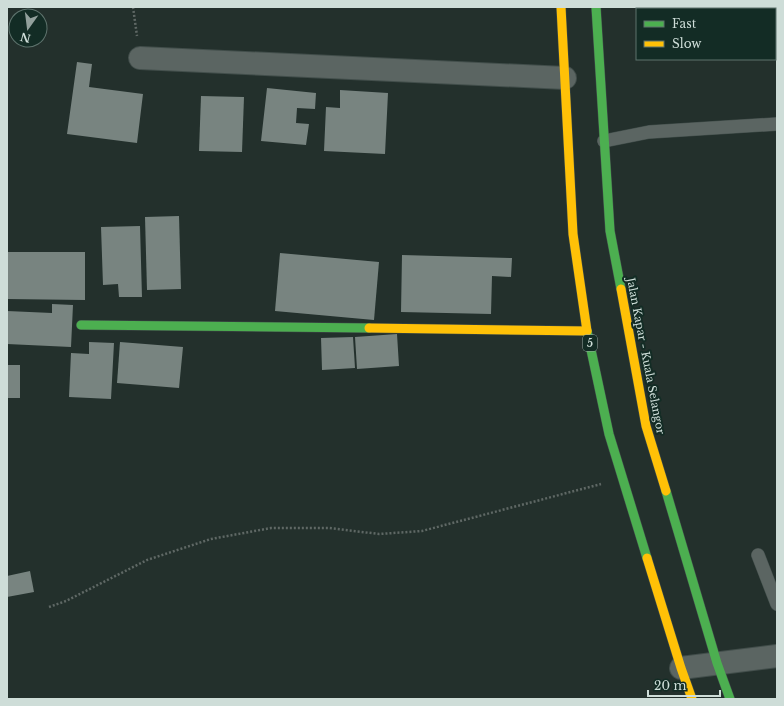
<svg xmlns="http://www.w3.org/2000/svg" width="784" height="706" font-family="'Libre Baskerville',serif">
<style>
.built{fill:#1c3c33}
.building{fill:#788480}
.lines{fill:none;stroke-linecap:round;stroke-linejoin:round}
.lane-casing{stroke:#424e4b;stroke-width:14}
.street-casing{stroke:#424e4b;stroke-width:24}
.fast-casing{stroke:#424e4b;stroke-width:10}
.slow-casing{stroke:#424e4b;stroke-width:10}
.path{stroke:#5f6865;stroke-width:2.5;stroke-dasharray:2 2;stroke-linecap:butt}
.lane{stroke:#5b6562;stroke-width:13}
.street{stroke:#5b6562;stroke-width:22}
.fast{stroke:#4caf50;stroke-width:9}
.slow{stroke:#ffc107;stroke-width:9}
.labels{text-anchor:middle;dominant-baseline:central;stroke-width:4;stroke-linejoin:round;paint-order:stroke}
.shield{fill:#132c25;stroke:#96a8a2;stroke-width:1}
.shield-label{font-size:10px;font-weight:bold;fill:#ceddd8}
.street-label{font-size:11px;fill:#ceddd8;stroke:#132c25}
</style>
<rect width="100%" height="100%" fill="#23302c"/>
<path class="built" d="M655 7H719L710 9H655Z"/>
<g class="building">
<path d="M77 62 92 64 89 87 143 94 137 143 67 134Z"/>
<path d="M267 88 316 93 315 109 297 108 296 123 309 124 306 145 261 141Z"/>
<path d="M340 90 388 93 385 154 324 151 326 107 340 108Z"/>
<path d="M201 96 244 97 242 152 199 151Z"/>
<path d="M179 216 181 289 147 290 145 217Z"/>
<path d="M140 226 142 297H119L118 284 103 285 101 227Z"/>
<path d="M7 252H85V300L7 299Z"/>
<path d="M280 253 379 262 374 320 275 311Z"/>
<path d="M402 255 512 258 511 277 492 276 491 314 401 312Z"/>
<path d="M52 304 73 305 71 347 7 344V311L52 313Z"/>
<path d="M397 334 399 366 357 369 355 337Z"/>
<path d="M353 337 355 368 322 370 321 338Z"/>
<path d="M89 342 114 343 111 399 69 397 71 353 89 354Z"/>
<path d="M120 342 183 347 179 388 117 383Z"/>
<rect x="7" y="365" width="13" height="33"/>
<path d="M30 571 34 592 7 597V576Z"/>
</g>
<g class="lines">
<g class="lane-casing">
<g id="lane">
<path d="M604 141 649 132 777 124"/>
<path d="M758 555 777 604"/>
</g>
</g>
<g class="street-casing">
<g id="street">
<path d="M140 58 565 78"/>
<path d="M681 668 777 656"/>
</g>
</g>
<g class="fast-casing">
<g id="fast">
<path d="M596 7 610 231 621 289"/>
<path d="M81 325 369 328"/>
<path d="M587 331 609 434 647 558"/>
<path d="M666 491 717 663 730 699"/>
</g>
</g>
<g class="slow-casing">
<g id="slow">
<path d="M561 7 573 234 587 331"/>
<path d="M621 289 646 426 666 491"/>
<path d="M369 328 587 331"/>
<path d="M647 558 681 668 692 699"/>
</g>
</g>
<g class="path">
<path d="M133 7 137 36"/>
<path d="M49 607 66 601 147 560 211 539 271 528H329L379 534 422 531 601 484"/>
</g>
<use href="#lane" class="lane"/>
<use href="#street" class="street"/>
<use href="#fast" class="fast"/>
<use href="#slow" class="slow"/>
</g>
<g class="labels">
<rect class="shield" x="583" y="335" width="14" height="16" rx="3"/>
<g class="shield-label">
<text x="590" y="343">5</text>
</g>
<g class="street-label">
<text transform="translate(646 356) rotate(79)">Jalan Kapar - Kuala Selangor</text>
</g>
</g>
<rect width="784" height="706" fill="none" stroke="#ceddd8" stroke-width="16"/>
<rect x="636" y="8" width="140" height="52" fill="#132c25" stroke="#5e736d"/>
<rect x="644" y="21" width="20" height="6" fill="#4caf50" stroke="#5e736d"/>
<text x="672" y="28" font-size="12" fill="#ceddd8">Fast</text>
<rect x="644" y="41" width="20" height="6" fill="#ffc107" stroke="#5e736d"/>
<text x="672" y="48" font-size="12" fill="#ceddd8">Slow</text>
<g transform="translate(28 28) rotate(194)"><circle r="19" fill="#132c25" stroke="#5e736d"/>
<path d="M0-3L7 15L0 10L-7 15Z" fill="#92a09c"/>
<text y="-6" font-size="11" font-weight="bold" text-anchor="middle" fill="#ceddd8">N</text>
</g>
<path d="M648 690v6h72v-6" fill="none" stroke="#ceddd8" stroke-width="2"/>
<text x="654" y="690" font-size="12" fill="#ceddd8" stroke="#132c25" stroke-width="3" paint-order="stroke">20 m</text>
</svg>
